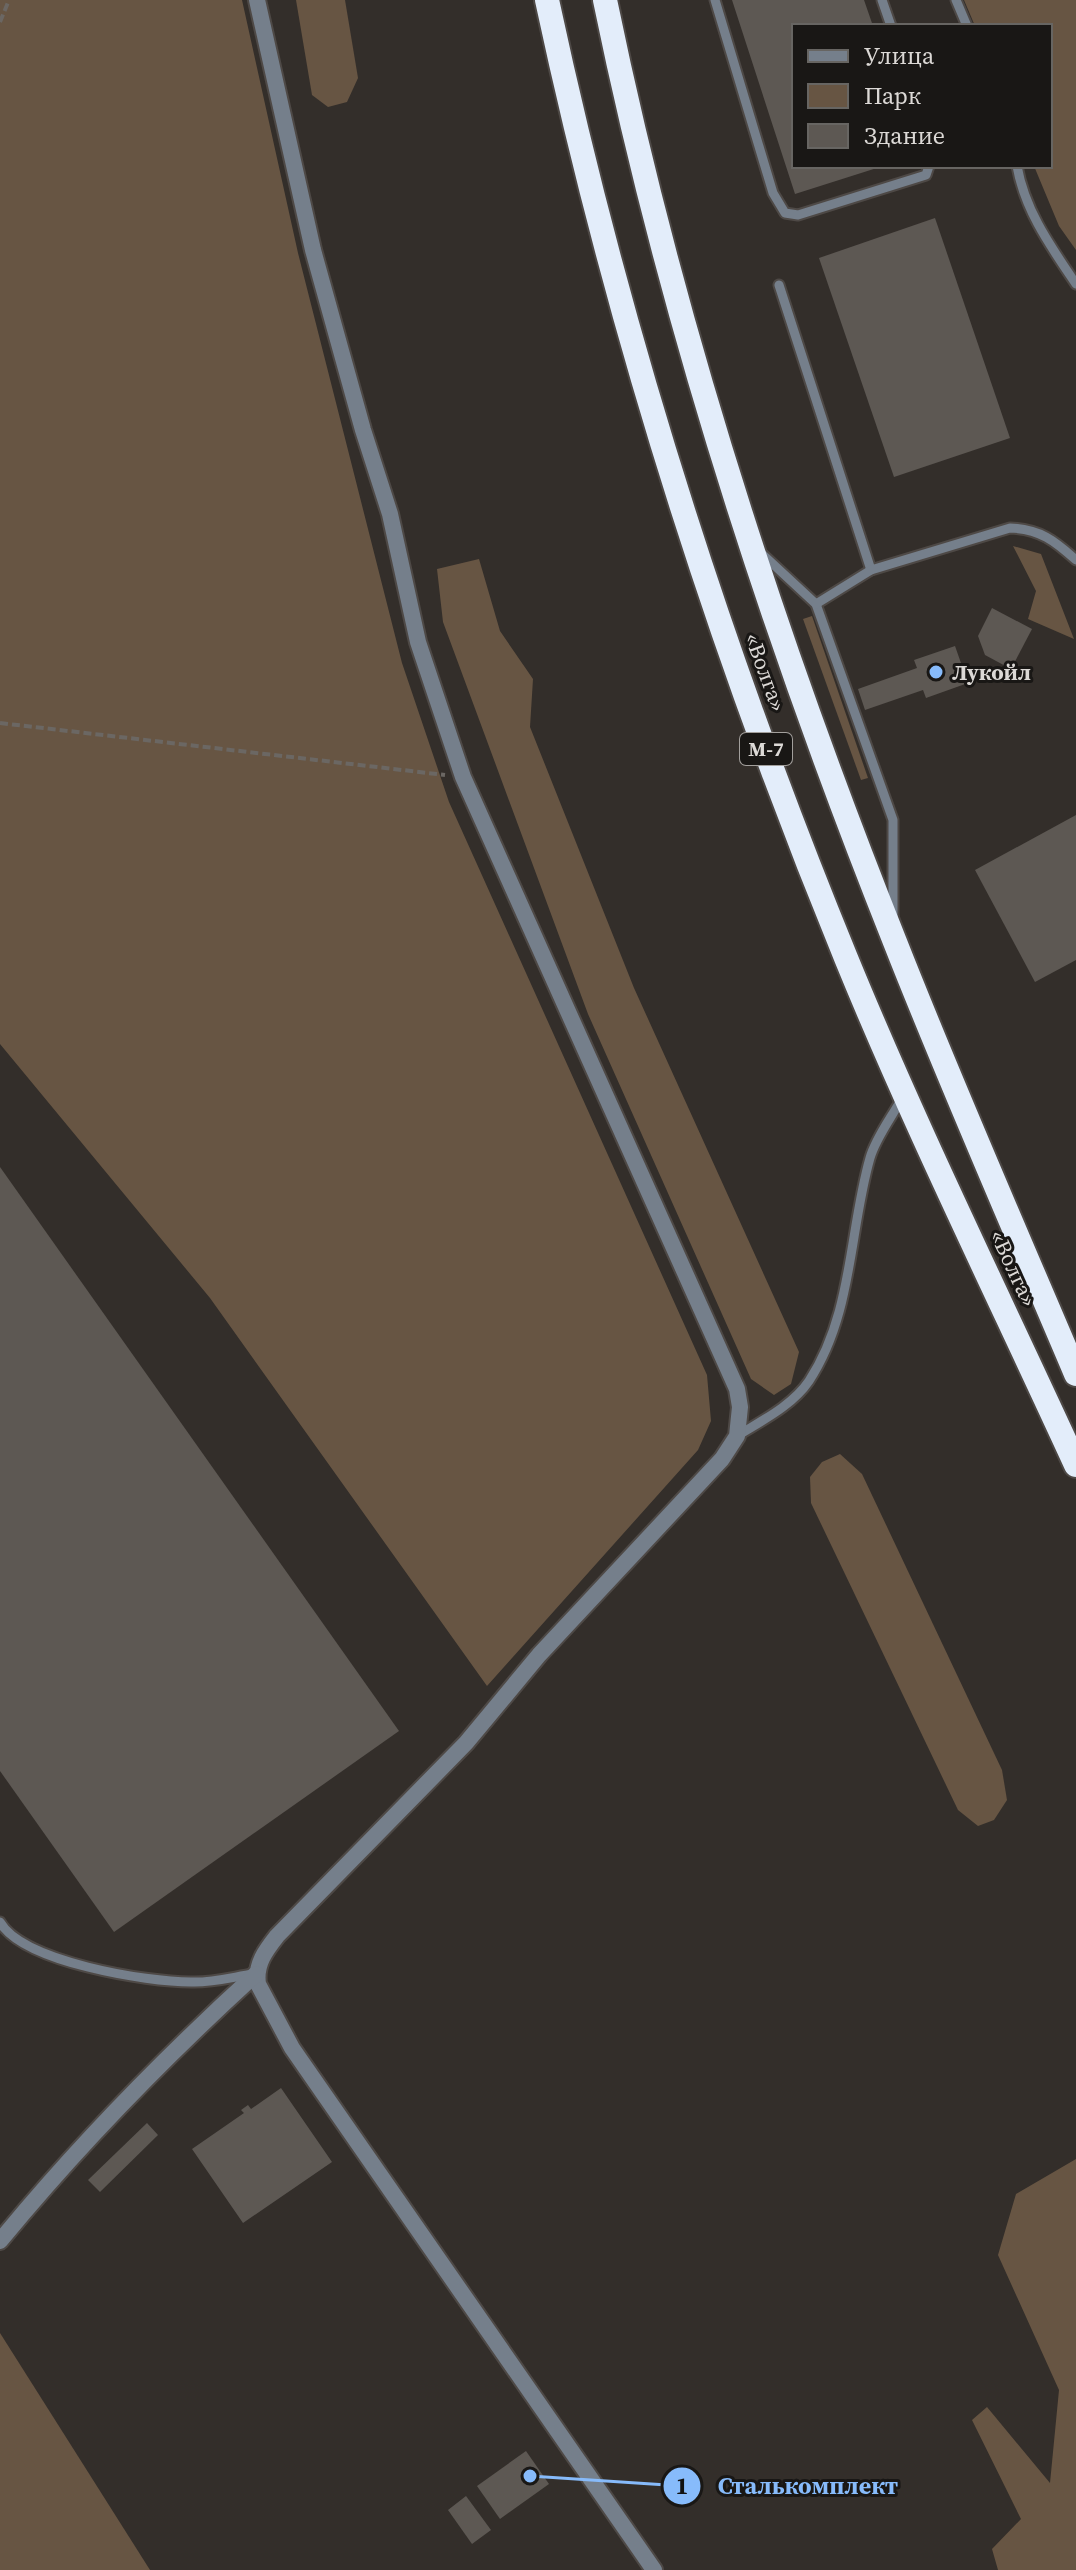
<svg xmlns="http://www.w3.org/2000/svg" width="1076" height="2570" font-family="'Source Serif 4',serif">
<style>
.green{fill:#675543}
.building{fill:#5d5853}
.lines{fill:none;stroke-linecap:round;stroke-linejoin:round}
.lane-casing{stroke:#4e4946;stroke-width:13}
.street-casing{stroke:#4e4946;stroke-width:20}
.highway-casing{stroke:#4e4946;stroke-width:28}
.path{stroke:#6b6763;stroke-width:4;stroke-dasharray:8 4;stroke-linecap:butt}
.lane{stroke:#757f8b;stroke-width:9}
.street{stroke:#757f8b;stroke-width:16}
.highway{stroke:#e3edfa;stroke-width:24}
.poi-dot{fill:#87bbfb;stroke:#191715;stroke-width:3}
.labels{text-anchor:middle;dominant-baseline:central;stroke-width:6;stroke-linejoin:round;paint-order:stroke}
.shield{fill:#191715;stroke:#a29f9c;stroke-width:2}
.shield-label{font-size:20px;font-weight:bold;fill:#dcd9d6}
.street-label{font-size:22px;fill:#dcd9d6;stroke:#191715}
.poi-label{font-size:22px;font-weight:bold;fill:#dcd9d6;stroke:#191715;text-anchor:start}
.leader{fill:none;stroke:#87bbfb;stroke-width:3}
.callout-dot{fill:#87bbfb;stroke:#191715;stroke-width:3}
.mark-label{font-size:24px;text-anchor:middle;font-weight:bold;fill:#111}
.callout-label{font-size:24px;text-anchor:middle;font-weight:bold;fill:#87bbfb;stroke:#191715;stroke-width:6;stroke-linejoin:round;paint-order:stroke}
</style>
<rect width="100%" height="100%" fill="#332e2a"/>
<g class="green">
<path d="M0 0H242L298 253 402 663 449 802 707 1375 711 1421 698 1450 487 1686 210 1298 0 1044Z"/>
<path d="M296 0H345L358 78 347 102 328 107 312 95Z"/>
<path d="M964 0H1076V250L1059 226 1034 166H1050V26H975Z"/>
<path d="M1013 546 1041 554 1074 639 1028 619 1036 591Z"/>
<path d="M479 559 500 631 533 679 530 727 634 988 799 1352 791 1384 774 1395 751 1379 588 1014 443 622 437 569Z"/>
<path d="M812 616 868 778 861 780 803 619Z"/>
<path d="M840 1454 862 1474 1002 1770 1007 1800 994 1820 978 1826 958 1810 811 1503 810 1477 822 1462Z"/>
<path d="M1076 2159V2570H998L992 2549 1021 2519 972 2420 987 2407 1050 2483 1059 2390 998 2255 1016 2194Z"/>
<path d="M0 2333 150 2570H0Z"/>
</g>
<g class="building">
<path d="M732 0H864L873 26H794V166L880 167 795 194Z"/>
<path d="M935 218 1010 438 894 477 819 258Z"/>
<path d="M992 608 1032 629 1011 669 985 655 978 636Z"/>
<path d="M955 646 968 683 926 698 923 690 865 710 858 689 917 668 914 660Z"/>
<path d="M1076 815V960L1035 982 975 870Z"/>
<path d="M0 1167 399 1731 114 1932 0 1771Z"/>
<path d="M281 2088 332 2162 243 2223 192 2149 244 2113 241 2110 248 2105 251 2109Z"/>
<path d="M147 2123 158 2135 100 2192 88 2180Z"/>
<path d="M526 2451 549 2484 500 2519 477 2486Z"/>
<path d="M466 2496 491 2530 472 2544 448 2510Z"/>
</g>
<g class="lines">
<g class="lane-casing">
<g id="lane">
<path d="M715 0 773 193 785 213 798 215 926 175 929 166"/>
<path d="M882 0 891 26"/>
<path d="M956 0 967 26"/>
<path d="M1017 166C1025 211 1051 247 1076 284"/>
<path d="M779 285 871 570"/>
<path d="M760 552 816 604 893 820V916"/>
<path d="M816 604 871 570 1010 528C1040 529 1055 541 1076 560"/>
<path d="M737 1436C761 1421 792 1406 809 1381 853 1314 849 1231 870 1158 876 1137 892 1117 902 1098"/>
<path d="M0 1922C23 1962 147 1982 191 1982 211 1983 233 1977 253 1974"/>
</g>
</g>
<g class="street-casing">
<g id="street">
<path d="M257 0 313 250 363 430 390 514 418 642 463 777 737 1389 740 1407 737 1436 722 1459 539 1655 466 1743 277 1936C266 1950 255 1964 258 1984L292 2048 654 2570"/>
<path d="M0 2241C78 2146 166 2056 256 1974"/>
</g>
</g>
<g class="highway-casing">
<g id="highway">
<path d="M547 0C617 327 719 648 846 958 916 1129 999 1297 1076 1465"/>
<path d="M605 0C670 317 775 641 895 942 952 1087 1015 1230 1076 1374"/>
</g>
</g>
<g class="path">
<path d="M0 22 9 0"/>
<path d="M0 723 445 775"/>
</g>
<use href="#lane" class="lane"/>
<use href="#street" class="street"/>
<use href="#highway" class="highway"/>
</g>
<circle class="poi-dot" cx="936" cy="672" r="8"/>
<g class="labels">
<rect class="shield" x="740" y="733" width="52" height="32" rx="6"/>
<g class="shield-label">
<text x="766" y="749">М-7</text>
</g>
<g class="street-label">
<text transform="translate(766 672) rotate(70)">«Волга»</text>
<text transform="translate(1014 1268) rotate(65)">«Волга»</text>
</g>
<g class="poi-label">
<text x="952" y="672">Лукойл</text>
</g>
</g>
<path class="leader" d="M530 2476L682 2486"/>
<g class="callout-dot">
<circle cx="530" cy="2476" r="8"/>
<circle cx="682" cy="2486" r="20"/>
</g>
<g class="mark-label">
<text x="682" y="2494">1</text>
</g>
<g class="callout-label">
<text x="808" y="2494">Сталькомплект</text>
</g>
<rect x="792" y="24" width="260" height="144" fill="#191715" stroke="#676562" stroke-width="2"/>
<rect x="808" y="50" width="40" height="12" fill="#757f8b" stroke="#676562" stroke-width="2"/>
<text x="864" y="64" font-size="24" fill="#dcd9d6">Улица</text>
<rect x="808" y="84" width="40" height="24" fill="#675543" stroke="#676562" stroke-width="2"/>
<text x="864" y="104" font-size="24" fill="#dcd9d6">Парк</text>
<rect x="808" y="124" width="40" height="24" fill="#5d5853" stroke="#676562" stroke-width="2"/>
<text x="864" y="144" font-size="24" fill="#dcd9d6">Здание</text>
</svg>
